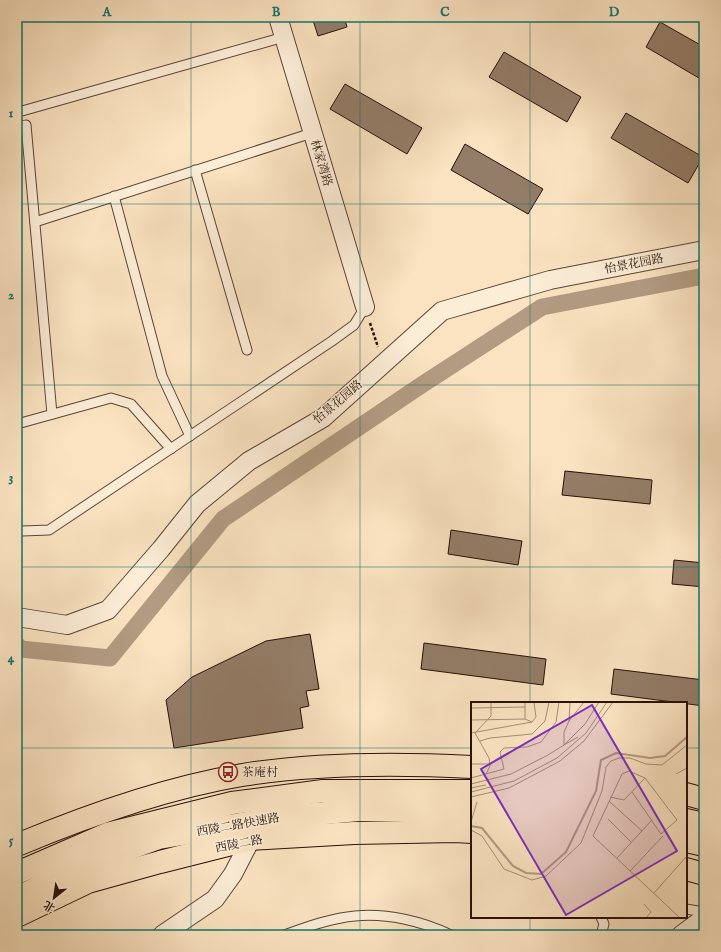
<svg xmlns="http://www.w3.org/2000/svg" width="721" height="952" font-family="'IM FELL English','Noto Serif SC',serif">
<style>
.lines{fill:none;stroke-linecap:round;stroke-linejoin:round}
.canal{stroke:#b29b82;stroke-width:17}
.building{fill:#947d68;stroke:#250f07}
.lane-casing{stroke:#5a4436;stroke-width:11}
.street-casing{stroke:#5a4436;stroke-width:20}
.primary-casing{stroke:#250f07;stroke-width:24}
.highway-casing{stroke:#250f07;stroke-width:24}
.path{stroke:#250f07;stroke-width:2.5;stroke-dasharray:3 2;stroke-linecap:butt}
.lane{stroke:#fcedd7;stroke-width:9}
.street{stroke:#fcedd7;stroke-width:18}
.primary{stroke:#fbe3c1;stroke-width:22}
.highway{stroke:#fbe3c1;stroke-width:22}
.grid{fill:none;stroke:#0f766e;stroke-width:1;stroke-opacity:0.55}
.labels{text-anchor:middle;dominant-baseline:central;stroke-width:3;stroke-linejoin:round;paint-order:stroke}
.street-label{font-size:12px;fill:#250f07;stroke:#fcedd7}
.poi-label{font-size:12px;fill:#250f07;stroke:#fcedd7;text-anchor:start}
.inset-river{fill:none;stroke:#b29b82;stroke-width:2}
.inset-road{fill:none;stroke:#a58e77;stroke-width:1}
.view{fill:#7b2cbf;fill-opacity:0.15;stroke:#7b2cbf;stroke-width:2}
.inset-edge{fill:none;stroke:#250f07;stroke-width:2}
.neatline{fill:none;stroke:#0f766e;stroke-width:1.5}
.grid-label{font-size:13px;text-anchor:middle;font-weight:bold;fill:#0f766e}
</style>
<rect width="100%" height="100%" fill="#fbe3c1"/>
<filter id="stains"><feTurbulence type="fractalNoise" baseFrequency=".005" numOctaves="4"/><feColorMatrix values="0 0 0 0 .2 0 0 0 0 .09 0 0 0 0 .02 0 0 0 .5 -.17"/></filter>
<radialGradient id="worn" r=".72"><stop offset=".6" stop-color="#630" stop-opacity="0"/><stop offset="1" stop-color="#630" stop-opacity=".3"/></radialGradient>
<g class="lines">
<path class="canal" d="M17 645 21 649 110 658 223 519 420 386 542 307 704 276"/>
</g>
<g class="building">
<path d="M312 17H344L347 27 318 36Z"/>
<path d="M389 17H411L391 22Z"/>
<path d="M660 22 704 47V81L646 47Z"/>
<path d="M504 52 581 97 567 122 489 77Z"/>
<path d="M345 84 422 128 407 154 330 109Z"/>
<path d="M626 113 703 157 688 183 611 138Z"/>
<path d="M465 144 543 189 528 214 451 170Z"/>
<path d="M565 471 652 480 650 504 562 495Z"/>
<path d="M451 530 522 541 518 565 448 554Z"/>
<path d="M674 560 704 563V587L672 584Z"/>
<path d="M310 634 319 689 306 691 309 706 300 708 303 728 174 748 166 700 192 677 266 641Z"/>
<path d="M424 643 546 659 543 685 421 669Z"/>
<path d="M614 669 704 680V706L611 694Z"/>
</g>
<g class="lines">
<g class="lane-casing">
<g id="lane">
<path d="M22 111 284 37"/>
<path d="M17 127 26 125 52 414"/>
<path d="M195 170 247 350"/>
<path d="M114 196 162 376 190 436"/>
<path d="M35 222 312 133"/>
<path d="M17 424 111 398 131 404 171 449"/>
<path d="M17 530 22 531 49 530 332 341 354 325 365 307"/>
<path d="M686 909 704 912"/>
<path d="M601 917 604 924 601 935"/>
<path d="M284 935C307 927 331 918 355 916 387 913 422 921 451 935"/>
</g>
</g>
<g class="street-casing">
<g id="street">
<path d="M278 17 365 307"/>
<path d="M17 617 67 625 108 610 161 549 197 504 249 461 323 418 442 311 550 280 704 250"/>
<path d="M162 935 215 899 233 874 251 839"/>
<path d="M681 935 704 918"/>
</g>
</g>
<g class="primary-casing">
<g id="primary">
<path d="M686 794 704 799"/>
<path d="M17 845C89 815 165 788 242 775 317 763 396 763 472 767"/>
<path d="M686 869 704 874"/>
<path d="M17 916 88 882 160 862 251 839 354 833 455 831 472 832"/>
</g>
</g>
<g class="highway-casing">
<g id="highway">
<path d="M686 820 704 824"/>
<path d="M212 839H251"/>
<path d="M686 841 704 845"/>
<path d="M17 873 107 834 232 803 323 791H472"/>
<path d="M17 898 78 867 159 838 282 817 358 810H472"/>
</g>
</g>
<path class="path" d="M370 323 378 347"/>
<use href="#lane" class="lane"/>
<use href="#street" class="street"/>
<use href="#primary" class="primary"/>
<use href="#highway" class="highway"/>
</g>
<path class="grid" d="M191 17V935M360 17V935M530 17V703M17 204H704M17 385H704M17 567H704M17 748H472M686 748H704M530 917V935"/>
<defs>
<g id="bus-ring" transform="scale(1)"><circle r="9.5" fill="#fcedd7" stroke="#8f2418" stroke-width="1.5"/><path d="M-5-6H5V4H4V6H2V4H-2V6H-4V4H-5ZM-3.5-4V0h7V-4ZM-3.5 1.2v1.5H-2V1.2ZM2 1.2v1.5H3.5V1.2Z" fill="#8f2418"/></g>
</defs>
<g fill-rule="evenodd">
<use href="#bus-ring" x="228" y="772"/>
</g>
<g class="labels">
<g class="street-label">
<text transform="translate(321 163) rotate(73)">林家湾路</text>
<text transform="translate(634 264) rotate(-11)">怡景花园路</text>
<text transform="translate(338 402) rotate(-40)">怡景花园路</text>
<text transform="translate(238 825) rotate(-10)">西陵二路快速路</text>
<text transform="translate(239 844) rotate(-11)">西陵二路</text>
</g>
<g class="poi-label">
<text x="242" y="772">茶庵村</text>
</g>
</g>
<g transform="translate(471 702)">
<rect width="216" height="216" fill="#fbe3c1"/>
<path class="inset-river" d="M0 124 11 126 42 164 55 171 70 172 95 150 125 89 130 58 145 51 179 56 194 54 216 35"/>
<path class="inset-road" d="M54 0V17M0 6 54 5M0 18 54 17 61 20M98 19 99 0M0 31 61 20 65 15 63 0M9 39 19 36 61 32 74 19 78 0M93 43V30L98 19 113 0M93 43 107 35M0 62H19M15 72 19 64 18 56 4 31 20 14V0M205 72 216 66M0 76 33 67 29 50 33 46 56 45 70 40 85 20 88 0M0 82 40 72 77 53 93 43 114 22 128 0M0 86 15 83M0 90 43 79 86 56 115 31 136 0M161 90 190 132 206 118 174 76 158 69 151 72 122 134 209 216M0 95 38 86 89 59 113 39 142 0M139 95 153 98 174 76M138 99 171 129M137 117 160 140M0 120 6 100M0 128 11 134 33 167 61 178 75 174 110 141 131 89 135 65 140 59 148 56H159L175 62 191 63 216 43M146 156 181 118M159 169 192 134M183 191 216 154M173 202 180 210 175 216"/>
<path class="view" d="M121 3 206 149 95 213 10 67Z"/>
<rect width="216" height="216" class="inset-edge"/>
</g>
<rect width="721" height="952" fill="none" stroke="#fbe3c1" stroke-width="44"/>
<g transform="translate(54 898) rotate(210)" stroke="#fcedd7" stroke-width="3" paint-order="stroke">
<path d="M0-3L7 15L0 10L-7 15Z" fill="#250f07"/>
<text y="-6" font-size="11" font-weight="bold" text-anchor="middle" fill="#250f07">北</text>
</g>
<rect x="22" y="22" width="677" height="908" class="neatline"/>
<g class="grid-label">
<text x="107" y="16">A</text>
<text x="276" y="16">B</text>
<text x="445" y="16">C</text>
<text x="614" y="16">D</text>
<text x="11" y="117">1</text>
<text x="11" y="299">2</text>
<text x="11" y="481">3</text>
<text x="11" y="662">4</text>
<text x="11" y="844">5</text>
</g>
<rect width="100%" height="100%" filter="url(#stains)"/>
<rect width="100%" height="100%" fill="url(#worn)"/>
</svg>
